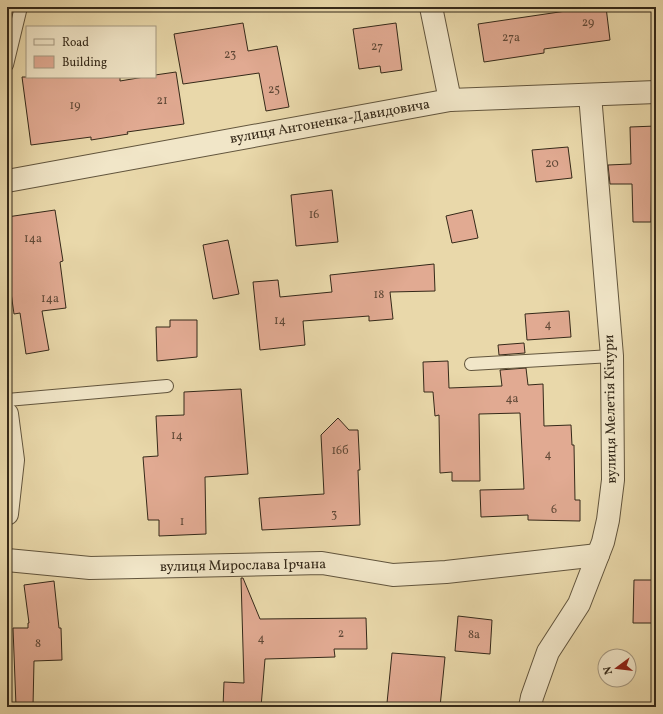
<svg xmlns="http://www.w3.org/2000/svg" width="663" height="714" font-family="Vollkorn,serif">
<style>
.building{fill:#e1aa92;stroke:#352919}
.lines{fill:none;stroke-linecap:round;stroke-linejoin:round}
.lane-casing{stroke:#62553d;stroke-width:14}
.street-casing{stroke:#62553d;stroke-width:24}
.lane{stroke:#f1e6c8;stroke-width:12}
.street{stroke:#f1e6c8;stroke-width:22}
.labels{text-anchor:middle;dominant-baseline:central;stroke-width:3.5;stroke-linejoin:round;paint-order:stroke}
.number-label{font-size:12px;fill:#604937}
.street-label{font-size:14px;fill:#352919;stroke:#f1e6c8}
</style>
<rect width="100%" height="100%" fill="#e9d8aa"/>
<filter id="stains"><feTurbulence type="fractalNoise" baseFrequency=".005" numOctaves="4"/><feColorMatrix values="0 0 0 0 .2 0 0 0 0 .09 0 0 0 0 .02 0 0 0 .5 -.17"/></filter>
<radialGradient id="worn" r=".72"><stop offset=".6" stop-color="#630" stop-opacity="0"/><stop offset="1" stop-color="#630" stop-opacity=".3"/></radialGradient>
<g class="building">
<path d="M566 7H606L610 40 544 49V53L484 62 478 24 566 11Z"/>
<path d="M243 23 248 51 277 46 289 107 266 111 259 73 183 84 174 34Z"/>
<path d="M396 23 402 70 381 73 380 66 359 69 353 29Z"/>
<path d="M176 72 184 124 127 132 128 134 91 140V137L31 145 22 77H120V81L144 77H155V75Z"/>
<path d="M656 126V158H652L651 222H633L632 184H610L608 165 631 164 630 127Z"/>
<path d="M568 147 572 178 536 182 532 150Z"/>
<path d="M332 190 338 242 296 246 291 195Z"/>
<path d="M55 210 63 261 60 262 66 308 42 311 49 350 26 354 20 313 14 314 7 264V217Z"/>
<path d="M472 210 478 238 452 243 446 216Z"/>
<path d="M228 240 239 294 213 299 203 245Z"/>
<path d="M434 264 435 291 390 292 393 319 369 321V316L303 321 305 345 260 350 253 282 278 280 280 297 332 292 330 275Z"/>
<path d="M569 311 571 337 527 340 525 314Z"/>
<path d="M170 320H197V357L157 361 156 327H170Z"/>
<path d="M524 343 525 353 499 355 498 345Z"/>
<path d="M448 361 449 388 502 386 500 370 526 368 528 385 543 384 544 426 571 425 572 445H574L575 500H580V521L528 520V515L481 517 480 490 524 489 520 413 479 414 480 481H452V472L440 473 439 415 435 416 433 392H424L423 362Z"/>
<path d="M241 389 248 474 205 477 206 534 159 536V520H148L143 457 158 456 156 416 184 415V392Z"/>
<path d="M338 418 349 430H358L360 470H358L360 525 262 530 259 498 324 494 321 435Z"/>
<path d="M241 578H243L260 619 366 618 367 649H334L335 657 265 659 261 707H223L224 682 244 683Z"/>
<path d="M634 580H656V623H633Z"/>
<path d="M54 581 59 628H61L62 660 34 661 33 706H16L13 628H28V623H29L24 585Z"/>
<path d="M458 616 492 620 490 654 455 651Z"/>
<path d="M392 653 445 657 440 707 387 703Z"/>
</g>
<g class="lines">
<g class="lane-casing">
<g id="lane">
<path d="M7 65 21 7"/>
<path d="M471 364 612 356"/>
<path d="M7 400 167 386"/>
</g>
</g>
<g class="street-casing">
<g id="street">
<path d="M431 7 450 100"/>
<path d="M7 181 450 100 656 92"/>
<path d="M7 414 13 460 7 514"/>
<path d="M7 560 90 568 322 563 393 575 446 572 598 555"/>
<path d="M530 707 532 697 548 652 579 604 603 542 608 520 613 480 612 356 590 95"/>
</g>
</g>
<use href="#lane" class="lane"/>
<use href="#street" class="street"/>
</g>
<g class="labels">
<g class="number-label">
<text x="588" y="23">29</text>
<text x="511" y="38">27а</text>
<text x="377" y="47">27</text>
<text x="230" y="55">23</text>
<text x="274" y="90">25</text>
<text x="162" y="101">21</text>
<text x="75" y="106">19</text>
<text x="552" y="164">20</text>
<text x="314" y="215">16</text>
<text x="33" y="239">14а</text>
<text x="379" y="295">18</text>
<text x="50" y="299">14а</text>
<text x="280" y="321">14</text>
<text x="548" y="325">4</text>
<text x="512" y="399">4а</text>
<text x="177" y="436">14</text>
<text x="340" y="451">16б</text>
<text x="548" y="455">4</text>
<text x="554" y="510">6</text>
<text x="334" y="515">3</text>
<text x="182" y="522">1</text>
<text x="341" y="634">2</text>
<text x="474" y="635">8а</text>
<text x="261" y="639">4</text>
<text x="38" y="644">8</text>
</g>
<g class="street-label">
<text transform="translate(330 122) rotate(-10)">вулиця Антоненка-Давидовича</text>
<text transform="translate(611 409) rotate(-91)">вулиця Мелетія Кічури</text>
<text transform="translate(243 566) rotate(-1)">вулиця Мирослава Ірчана</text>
</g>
</g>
<rect width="663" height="714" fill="none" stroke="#e9d8aa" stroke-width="24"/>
<rect x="8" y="8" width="647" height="698" fill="none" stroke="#352919" stroke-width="2"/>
<rect x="12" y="12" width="639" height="690" fill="none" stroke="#352919"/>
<rect x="26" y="26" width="130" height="52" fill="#f1e6c8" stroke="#a69a82"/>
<rect x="34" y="39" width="20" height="6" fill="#f1e6c8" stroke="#a69a82"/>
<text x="62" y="46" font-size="12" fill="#352919">Road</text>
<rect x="34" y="56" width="20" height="12" fill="#e1aa92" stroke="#a69a82"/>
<text x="62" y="66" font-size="12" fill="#352919">Building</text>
<g transform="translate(617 668) rotate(255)"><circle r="19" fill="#f1e6c8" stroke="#a69a82"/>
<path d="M0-3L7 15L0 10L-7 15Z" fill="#8f2418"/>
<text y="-6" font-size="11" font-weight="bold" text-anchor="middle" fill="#352919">N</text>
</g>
<rect width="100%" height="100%" filter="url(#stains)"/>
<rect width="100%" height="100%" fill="url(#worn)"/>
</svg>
